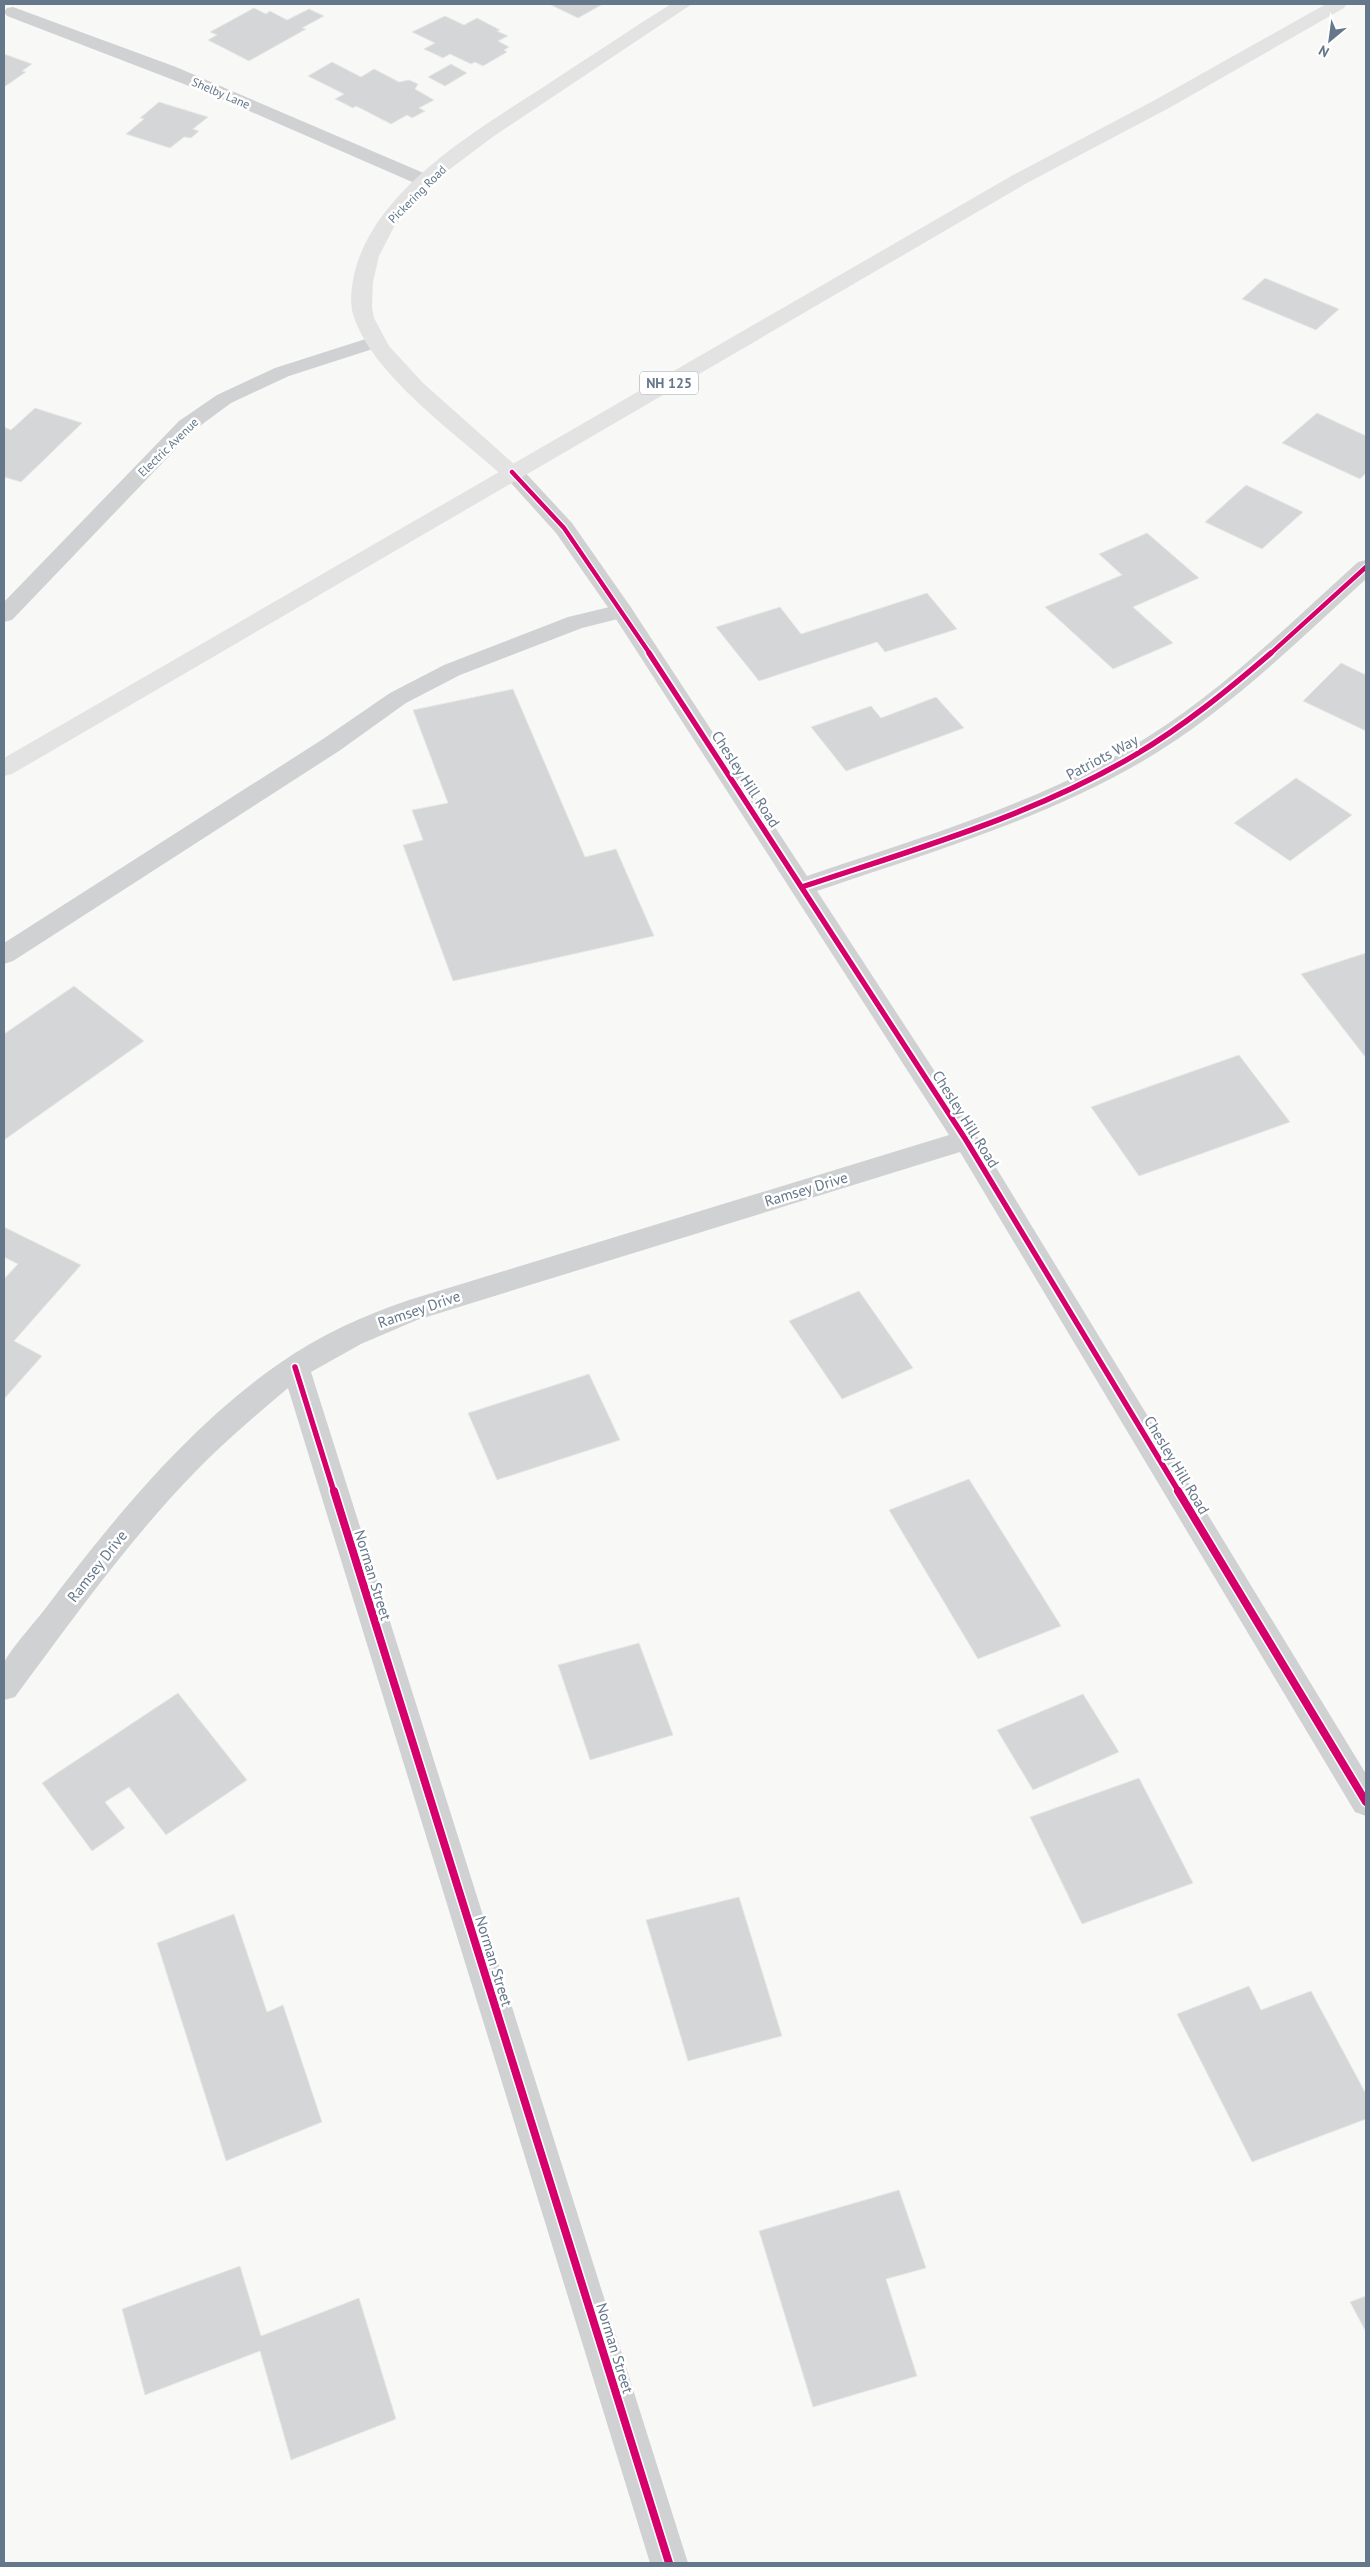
<svg xmlns="http://www.w3.org/2000/svg" width="1370" height="2567" font-family="'PT Sans',sans-serif">
<style>
.building{fill:#d5d6d7;stroke:#e8e8e7}
.lines{fill:none;stroke-linecap:round;stroke-linejoin:round}
.service{fill:#d0d1d2;fill-rule:evenodd}
.minor{fill:#d0d1d2;fill-rule:evenodd}
.secondary{fill:#e3e3e3;fill-rule:evenodd}
.trunk{fill:#e3e3e3;fill-rule:evenodd}
.cycleway-far2-casing{stroke:#fff;stroke-width:7}
.cycleway-far1-casing{stroke:#fff;stroke-width:9}
.cycleway-casing{stroke:#fff;stroke-width:11}
.cycleway-far2{stroke:#d6006c;stroke-width:4.5}
.cycleway-far1{stroke:#d6006c;stroke-width:5.5}
.cycleway{stroke:#d6006c;stroke-width:8}
.labels{text-anchor:middle;dominant-baseline:central;stroke-width:5;stroke-linejoin:round;paint-order:stroke}
.far-street-label{font-size:12px;fill:#65778a;stroke:#fff}
.shield{fill:#fff;stroke:#93a0ad;stroke-width:1}
.shield-label{font-size:14px;font-weight:bold;fill:#65778a}
.street-label{font-size:15px;fill:#65778a;stroke:#fff}
</style>
<rect width="100%" height="100%" fill="#f8f8f7"/>
<g class="building">
<path d="M549 4H603L578 18Z"/>
<path d="M254 8 266 14 270 11 287 20 309 9 324 16 302 28 306 29 249 61 208 40 217 35 210 32Z"/>
<path d="M445 16 464 25 477 18 500 30 497 31 508 36 498 41 509 47 504 50 507 52 483 66 475 62 471 64 450 54 443 58 424 49 435 43 412 32Z"/>
<path d="M4 54 32 64 22 71 26 72 4 87Z"/>
<path d="M332 62 361 77 374 69 399 82 409 80 418 84 415 89 434 100 419 108 425 111 412 118 407 115 391 124 356 106 353 108 335 99 344 94 308 76Z"/>
<path d="M451 64 467 73 445 86 428 77Z"/>
<path d="M159 102 208 117 193 129 199 131 191 138 184 137 170 148 126 134 144 119 140 118Z"/>
<path d="M1265 278 1339 309 1316 330 1242 299Z"/>
<path d="M35 408 82 423 21 482 4 477V427L11 430Z"/>
<path d="M1317 413 1366 436V473L1360 479 1282 443Z"/>
<path d="M1246 485 1303 512 1262 549 1205 522Z"/>
<path d="M1147 533 1199 578 1133 607 1173 643 1113 669 1045 607 1122 575 1099 554Z"/>
<path d="M927 593 957 629 885 652 877 642 759 681 716 627 780 607 801 634Z"/>
<path d="M1341 663 1366 675V731L1303 701Z"/>
<path d="M513 689 585 857 616 849 654 936 453 981 403 845 423 840 412 810 448 803 413 710Z"/>
<path d="M936 697 964 728 846 771 811 727 871 706 881 718Z"/>
<path d="M1296 778 1352 815 1290 861 1234 823Z"/>
<path d="M1366 953V1058L1301 974Z"/>
<path d="M74 986 144 1041 4 1140V1034Z"/>
<path d="M1239 1055 1290 1122 1139 1176 1091 1107Z"/>
<path d="M4 1227 81 1265 14 1341 42 1356 4 1399V1279L18 1264 4 1257Z"/>
<path d="M859 1291 913 1368 842 1399 789 1321Z"/>
<path d="M589 1374 620 1440 497 1480 468 1413Z"/>
<path d="M969 1479 1061 1626 978 1659 889 1510Z"/>
<path d="M639 1643 673 1735 590 1760 558 1665Z"/>
<path d="M178 1693 247 1780 166 1835 129 1787 105 1802 125 1828 92 1851 42 1783Z"/>
<path d="M1083 1694 1119 1752 1033 1790 997 1730Z"/>
<path d="M1139 1778 1193 1883 1082 1924 1030 1817Z"/>
<path d="M739 1897 782 2036 688 2061 646 1920Z"/>
<path d="M234 1914 267 2012 283 2005 322 2122 226 2161 157 1943Z"/>
<path d="M1249 1986 1261 2010 1311 1991 1366 2094V2119L1252 2162 1177 2014Z"/>
<path d="M899 2190 926 2268 886 2279 917 2376 813 2407 759 2231Z"/>
<path d="M240 2266 261 2336 359 2298 396 2419 291 2460 260 2351 145 2395 122 2309Z"/>
<path d="M1366 2296V2332L1350 2302Z"/>
</g>
<g class="lines">
<path class="service" d="M622 604 630 606 633 611 630 616 582 628 460 675 406 703 339 751 13 961 4 964V943L323 739 390 693 444 665 568 617Z"/>
<g class="minor">
<path d="M13 7 176 67 433 177 436 181 433 185H419L215 96 7 16 4 12 7 8Z"/>
<path d="M375 336 382 338 385 342 382 346 289 376 231 403 193 431 12 620 4 622V602L179 421 217 395 275 368Z"/>
<path d="M512 465 520 467 572 523 630 606 807 876C915 839 1027 807 1126 750 1213 700 1285 628 1358 562L1366 560V579C1296 643 1226 712 1143 761 1042 820 927 853 817 891L975 1133 1366 1774V1816L1355 1812 960 1152 417 1320 361 1344 311 1372 688 2563H650L288 1388C256 1415 224 1442 195 1472 128 1541 72 1620 15 1697L4 1700C4 1690 0 1672 4 1663 10 1649 38 1619 48 1605 114 1518 189 1426 280 1363 318 1336 364 1315 409 1300L949 1135 614 616 556 533 501 472 504 467Z"/>
</g>
<path class="secondary" d="M671 4H692L494 136 450 169 411 207 394 227 379 256 373 282 372 307 374 318 389 346 423 383 523 472 520 477 512 479 504 477C458 435 377 379 355 320 349 306 351 290 354 275 374 187 481 128 551 82 591 56 631 29 671 4Z"/>
<path class="trunk" d="M1326 4H1347L1344 8 1169 108 1027 183 12 774 4 776V758L1013 175 1155 100Z"/>
<g class="cycleway-far2-casing">
<g id="cycleway-far2">
<path d="M512 472 564 528 650 654"/>
<path d="M1270 654 1366 567"/>
</g>
</g>
<g class="cycleway-far1-casing">
<g id="cycleway-far1">
<path d="M649 653 966 1140 1179 1492"/>
<path d="M802 887C915 849 1032 816 1135 755 1184 726 1228 690 1271 653"/>
<path d="M295 1367 334 1492"/>
</g>
</g>
<g class="cycleway-casing">
<g id="cycleway">
<path d="M334 1491 669 2563"/>
<path d="M1178 1491 1366 1802"/>
</g>
</g>
<use href="#cycleway-far2" class="cycleway-far2"/>
<use href="#cycleway-far1" class="cycleway-far1"/>
<use href="#cycleway" class="cycleway"/>
</g>
<g class="labels">
<g class="far-street-label">
<text transform="translate(221 93) rotate(23)">Shelby Lane</text>
<text transform="translate(417 194) rotate(-45)">Pickering Road</text>
<text transform="translate(168 447) rotate(-44)">Electric Avenue</text>
</g>
<rect class="shield" x="640" y="371.5" width="58" height="23" rx="4"/>
<g class="shield-label">
<text x="669" y="383">NH 125</text>
</g>
<g class="street-label">
<text transform="translate(1102 757) rotate(-28)">Patriots Way</text>
<text transform="translate(746 779) rotate(57)">Chesley Hill Road</text>
<text transform="translate(966 1119) rotate(58)">Chesley Hill Road</text>
<text transform="translate(806 1189) rotate(-17)">Ramsey Drive</text>
<text transform="translate(419 1309) rotate(-19)">Ramsey Drive</text>
<text transform="translate(1177 1465) rotate(59)">Chesley Hill Road</text>
<text transform="translate(97 1566) rotate(-52)">Ramsey Drive</text>
<text transform="translate(373 1575) rotate(73)">Norman Street</text>
<text transform="translate(494 1961) rotate(73)">Norman Street</text>
<text transform="translate(615 2348) rotate(73)">Norman Street</text>
</g>
</g>
<rect width="1370" height="2567" fill="none" stroke="#65778a" stroke-width="10"/>
<g transform="translate(1330 40) rotate(209)" stroke="#ffffff" stroke-width="4" paint-order="stroke">
<path d="M0-4L9 19L0 12L-9 19Z" fill="#65778a"/>
<text y="-8" font-size="14" font-weight="bold" text-anchor="middle" fill="#65778a">N</text>
</g>
</svg>
